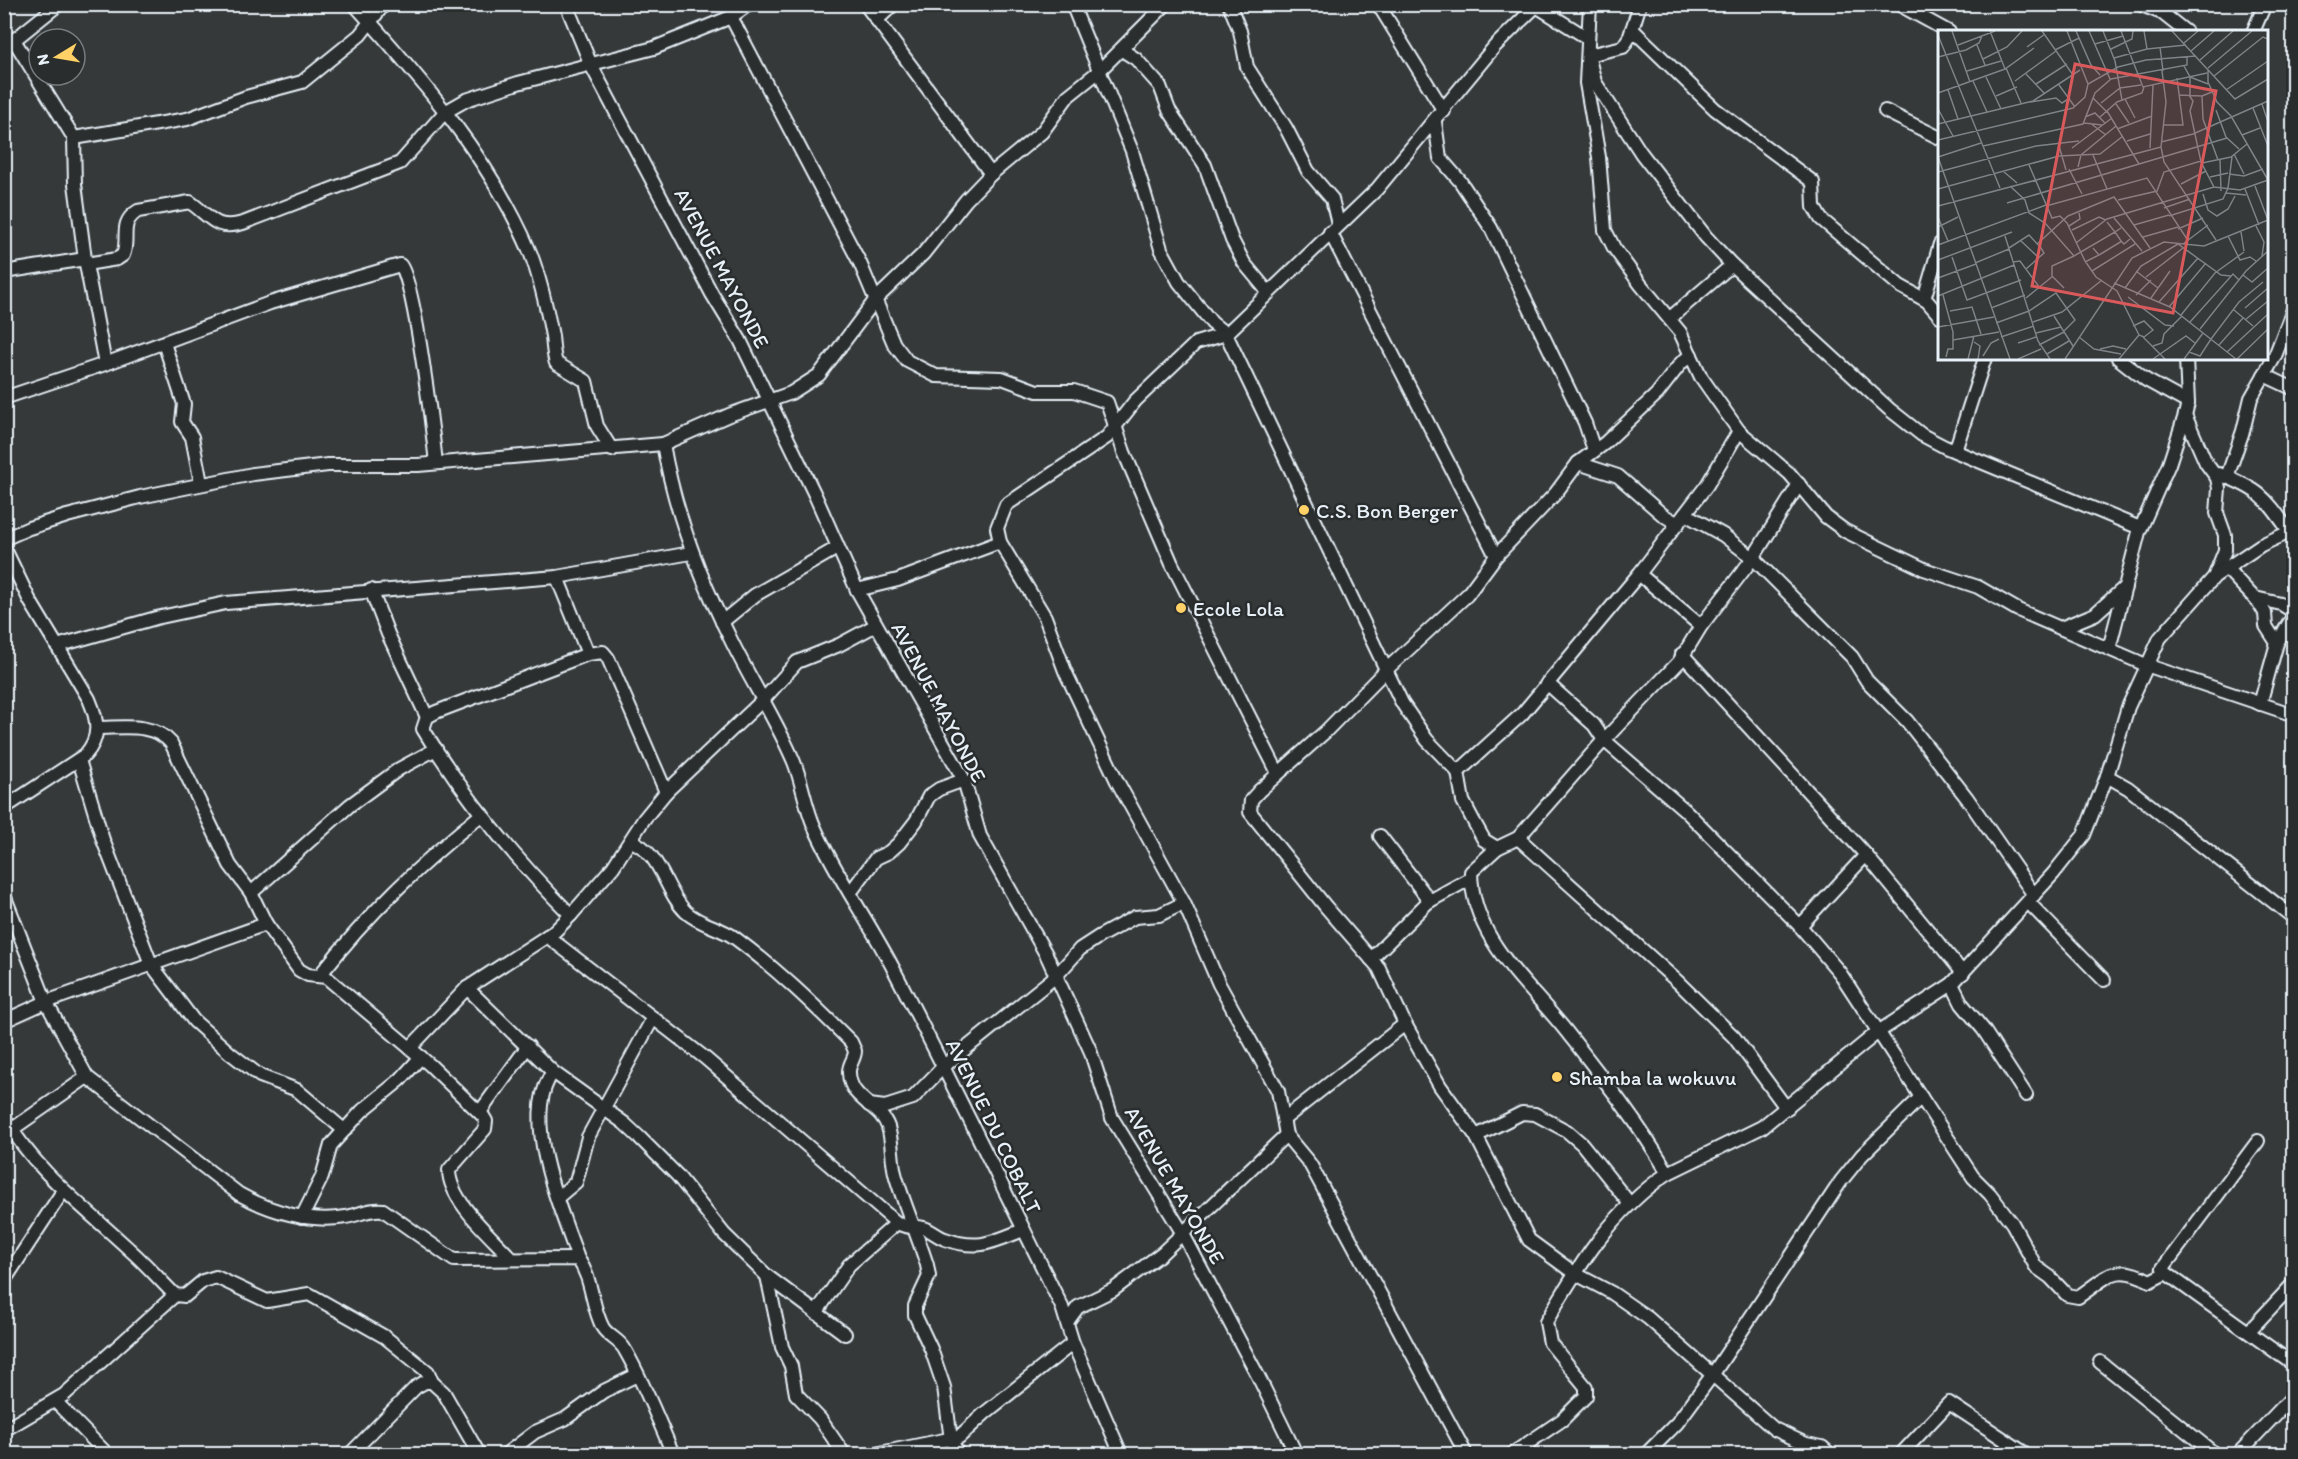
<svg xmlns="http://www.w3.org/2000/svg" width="2298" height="1459" font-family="Itim,sans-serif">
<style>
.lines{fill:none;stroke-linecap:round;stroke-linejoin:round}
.minor-casing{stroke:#e8f1f8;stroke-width:16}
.minor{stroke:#2a2d2e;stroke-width:12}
.poi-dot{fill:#ffd166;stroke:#2a2d2e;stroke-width:2}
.labels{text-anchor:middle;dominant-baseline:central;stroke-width:5;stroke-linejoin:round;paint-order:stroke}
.street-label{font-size:21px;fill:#e8f1f8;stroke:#2a2d2e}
.poi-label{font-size:21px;fill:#e8f1f8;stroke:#2a2d2e;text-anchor:start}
.inset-road{fill:none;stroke:#7d8386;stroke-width:1.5}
.view{fill:#da5a5c;fill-opacity:0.15;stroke:#da5a5c;stroke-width:3}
.inset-edge{fill:none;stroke:#e8f1f8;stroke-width:3}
</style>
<rect width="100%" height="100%" fill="#35393a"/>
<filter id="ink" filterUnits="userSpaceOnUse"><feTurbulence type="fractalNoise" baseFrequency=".0167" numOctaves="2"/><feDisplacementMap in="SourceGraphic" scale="12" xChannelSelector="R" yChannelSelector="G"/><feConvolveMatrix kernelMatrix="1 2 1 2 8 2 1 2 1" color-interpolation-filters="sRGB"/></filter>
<g filter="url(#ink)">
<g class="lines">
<g class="minor-casing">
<g id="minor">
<path d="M354 4C420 77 492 161 530 252 540 278 547 309 552 336 553 345 553 354 556 363L586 381 597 426 612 450"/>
<path d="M566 4 591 65 712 294 740 340 815 495 857 590 964 780 980 836 1047 956 1090 1050 1112 1118 1182 1232 1258 1376 1296 1454"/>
<path d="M865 4 991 174"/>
<path d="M1072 4 1132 151 1161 249 1179 282 1212 323 1226 334 1402 703 1427 740 1458 772 1463 801 1474 822 1484 840 1497 848 1518 838 1604 740 1686 811 1800 926 1840 973 1921 1097 1862 1155 1841 1181 1713 1374 1677 1423 1646 1454"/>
<path d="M1229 4 1240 31 1247 67 1286 128 1308 171 1332 199 1338 224"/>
<path d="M1378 4 1444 111"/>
<path d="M1533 4 1586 37"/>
<path d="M1590 4 1586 83 1599 157 1605 230 1614 248 1641 285 1680 332 1701 377 1739 431 1790 474 1826 517 1845 531 1924 569 1978 587 2018 610 2146 665 2294 715"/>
<path d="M1640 4 1630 36 1623 47 1588 55 1595 82 1641 153 1706 237 1732 265 1889 409 1922 435 1945 447 2140 528"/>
<path d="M1898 4 1949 32"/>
<path d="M2139 4 2162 13 2186 32"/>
<path d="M731 17 860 263 894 344 907 361 936 376 1002 378 1037 391H1074L1107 402 1124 452 1172 564 1278 773"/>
<path d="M877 20 894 4"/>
<path d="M1632 29 1715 109 1813 182 1814 207 1821 219 1900 286 1927 301 1940 316"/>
<path d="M2253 32 2265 4"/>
<path d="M14 40 74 138 75 184 85 259 105 364"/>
<path d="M4 48 59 4"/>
<path d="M1122 50 1136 59 1160 86 1169 110 1205 165 1232 240 1244 263 1268 292"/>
<path d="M1885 111 1940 138"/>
<path d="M1435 122 1440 158 1460 181 1491 228 1585 423 1594 450"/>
<path d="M74 138 187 119 246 97 302 82 360 35 384 4"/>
<path d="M1330 232 1496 556"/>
<path d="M86 264 117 259 123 255C130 238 118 223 138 211L190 202C211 217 215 231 243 223L400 163 445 112 466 100 518 83 654 48 731 17 749 4"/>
<path d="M4 272 85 259"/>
<path d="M1924 299 1940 244"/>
<path d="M1670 318 1732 265"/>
<path d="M164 343 184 404 182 422 192 437 201 483"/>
<path d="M1691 355 1681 363 1657 394 1605 443 1578 463 1555 494 1496 556 1467 595 1387 669 1325 732 1259 791 1251 800 1250 812 1326 907 1379 968 1405 1024 1440 1086 1476 1136 1529 1240 1574 1273 1612 1293 1648 1318 1774 1429 1806 1444 1822 1447 1830 1454"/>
<path d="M2118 358 2146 380 2188 403"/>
<path d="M2264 375 2294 389"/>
<path d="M4 398 105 364 270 303 400 265C414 276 433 435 436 463"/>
<path d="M2185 415 2206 463 2217 478 2219 488 2217 513 2225 535V550L2215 575"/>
<path d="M663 444C675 513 699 576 730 638 750 680 776 719 794 762 802 782 805 805 814 826 836 876 868 920 893 968 951 1080 1006 1194 1062 1307L1073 1343 1121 1454"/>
<path d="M1955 451 1985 358"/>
<path d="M1578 463 1618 476 1663 515 1678 524"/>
<path d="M2219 474C2261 490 2264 496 2290 532"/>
<path d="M2227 477 2243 431 2251 398 2275 356 2294 307"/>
<path d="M1685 514 1723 535 1753 558 1852 657 1867 681 1907 721 1967 798 2034 895"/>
<path d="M4 539 29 528 67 516 140 497 253 474 328 465H418L663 444 729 415 791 393 819 375 876 299 923 254 966 200 991 174 1042 132 1068 96 1098 72 1166 4"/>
<path d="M4 547 30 601 89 699C98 720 101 737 85 755L4 808"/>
<path d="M2226 568 2259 603 2265 613 2266 626 2277 643 2260 704"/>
<path d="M557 577 588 654"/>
<path d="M371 590 388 634 427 717"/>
<path d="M857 590 898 580 1000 542"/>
<path d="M2255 598 2281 604 2294 612"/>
<path d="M722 622 755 595 837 548"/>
<path d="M1701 626 1753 558 1799 484"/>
<path d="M2061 628 2095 614 2125 587"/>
<path d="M2277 643 2294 615"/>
<path d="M57 646 156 618 226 603 557 577 691 553"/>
<path d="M2109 649 2139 532 2169 464 2185 415 2188 403 2186 358"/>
<path d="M1682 654 1866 855"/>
<path d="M1547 683 1594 725 1604 740 1679 662 1701 626 1639 574"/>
<path d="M97 728C123 728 153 722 171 743L230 865 251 893 266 924 299 970 308 975 326 977 430 1065 483 1116 486 1121 485 1129 449 1170C449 1201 491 1236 511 1258"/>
<path d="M79 760 103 840 151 964 194 1021 230 1053 260 1076 297 1090 344 1130"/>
<path d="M1458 772 1522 714 1639 574 1707 485 1739 431"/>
<path d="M2107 776 2128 788 2294 918"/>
<path d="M1380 836 1430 901"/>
<path d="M1518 838 1678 982 1734 1037 1787 1109"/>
<path d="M631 841C661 852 665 892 686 912 700 925 720 927 735 938 777 969 814 1005 851 1042L855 1051C855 1059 848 1065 849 1073 850 1101 880 1104 888 1127 893 1143 891 1161 896 1177 905 1207 918 1236 927 1265L929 1276 915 1306V1315L931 1349 944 1387 951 1440 958 1454"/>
<path d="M1497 848 1471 872C1472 939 1528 983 1566 1031 1602 1077 1638 1122 1668 1173"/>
<path d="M251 893 350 805 399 769 436 749"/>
<path d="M850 893 876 858 889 852 899 843 916 821 929 796 939 789 964 780"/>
<path d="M4 895 46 1002 87 1077 239 1194C271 1212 310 1223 346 1217 358 1215 371 1208 383 1210L454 1260 578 1259C593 1280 591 1306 603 1328 609 1337 620 1340 625 1350 644 1383 658 1419 673 1454"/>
<path d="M2028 902 2104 980"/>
<path d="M571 915C515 859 464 797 423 729L427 717 436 712 588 654 603 652 608 658 666 792"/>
<path d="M1800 926 1866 855 1963 973"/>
<path d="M547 936 705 1058 897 1223C911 1230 912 1225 924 1228 931 1230 938 1237 945 1239 978 1251 993 1242 1023 1230"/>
<path d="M1371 959 1428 902 1471 878"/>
<path d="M320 975C369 913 420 864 482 814"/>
<path d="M1952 984 1962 1004 1983 1029 2026 1095"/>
<path d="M467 988 553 1072 624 1123 639 1137 677 1175 724 1234 767 1276 845 1334"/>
<path d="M4 1021 46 1002 266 924"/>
<path d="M410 1048 467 988 555 931 571 915 613 867 644 819 666 792 764 699 797 662 839 645 876 625"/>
<path d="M553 1072C519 1118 562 1211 578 1259"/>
<path d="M1921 1097 1973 1177 1990 1194 2012 1223 2036 1267 2050 1277 2067 1295 2078 1297C2108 1277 2114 1262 2150 1281L2166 1273"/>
<path d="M869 1105 885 1107 913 1098 944 1066 1056 976 1080 949 1100 936 1135 917 1159 915 1184 903"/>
<path d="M480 1112 528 1046"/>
<path d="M4 1117C35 1171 84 1207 129 1249 145 1263 159 1279 175 1295L185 1296 203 1281 216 1277 267 1301 309 1294 385 1337 428 1372 432 1382 444 1393 479 1454"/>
<path d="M1284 1119 1405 1024"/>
<path d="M4 1135 87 1077"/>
<path d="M1476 1136 1522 1113 1535 1114 1567 1131 1582 1144 1630 1204"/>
<path d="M2258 1141 2163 1268 2166 1273 2294 1365"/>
<path d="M557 1198 576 1182 588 1137 653 1018"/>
<path d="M302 1217 322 1177 331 1145 362 1111 400 1080 421 1057"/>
<path d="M767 1276 782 1347 791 1366 796 1394 820 1419 844 1454"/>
<path d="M4 1281 63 1191"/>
<path d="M816 1313 849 1265 897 1223"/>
<path d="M1067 1322 1078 1307 1113 1290 1162 1253 1286 1135"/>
<path d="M2249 1331 2294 1283"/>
<path d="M2100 1362 2215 1454"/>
<path d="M55 1401 107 1454"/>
<path d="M4 1430 64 1395 175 1295"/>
<path d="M350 1454 416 1387 425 1382H432"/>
<path d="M506 1454 535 1432 565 1419 604 1391 637 1375"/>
<path d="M875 1454 959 1437 985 1413 1073 1343"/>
<path d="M1466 1454 1310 1164 1286 1135 1278 1091 1219 984 1184 903 1117 781 1065 671 1045 617 1000 542 997 528 1006 505 1107 437 1135 401 1196 343 1226 334 1377 189 1495 46 1535 7"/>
<path d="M1512 1454 1562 1420 1586 1396V1387L1550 1343 1546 1322C1579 1265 1612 1211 1668 1173L1762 1127 1878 1032 1952 984 2053 874 2084 835 2107 776 2128 707 2160 638 2215 576 2261 545 2294 530"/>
<path d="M1901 1454 1949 1403 2026 1454"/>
<path d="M2001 1454 2010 1444"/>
<path d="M2238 1454 2294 1395"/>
</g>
</g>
<use href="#minor" class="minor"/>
</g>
</g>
<g class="poi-dot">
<circle cx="1304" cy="510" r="6"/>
<circle cx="1181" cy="608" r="6"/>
<circle cx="1557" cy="1077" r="6"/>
</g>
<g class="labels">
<g class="street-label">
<text transform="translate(722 268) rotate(62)">AVENUE MAYONDE</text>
<text transform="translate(939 702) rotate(62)">AVENUE MAYONDE</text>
<text transform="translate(994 1126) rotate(64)">AVENUE DU COBALT</text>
<text transform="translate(1175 1185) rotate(60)">AVENUE MAYONDE</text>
</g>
<g class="poi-label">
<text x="1316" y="510">C.S. Bon Berger</text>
<text x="1193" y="608">Ecole Lola</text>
<text x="1569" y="1077">Shamba la wokuvu</text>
</g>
</g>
<g transform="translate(1938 30)">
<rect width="330" height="330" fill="#35393a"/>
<path class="inset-road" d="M14 1 32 52M52 1 67 39M104 1 135 45M129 1 150 54M138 1 153 35 162 45M151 1 172 49M165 1 177 31 184 70M183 1 205 57 269 43M206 1 209 19M234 1 297 69 330 49M0 5 62 158M246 13 260 1M157 14 185 6M20 15 57 1M39 15 47 35M89 17 107 4M222 17 225 41M173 19 194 9 195 1M117 20 141 8M253 21 276 1M0 27 28 20 41 13 44 6M176 28 209 19 248 15M45 29 69 17 84 1M262 30 295 1M246 36 252 47V65M68 38 83 73M270 38 314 1M270 39V52L279 72 293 86 330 150M29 41 63 31M224 41 228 72 223 117 226 132 278 210M88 44 107 64M276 46 325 7 330 9M48 47 63 79M252 47 270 54M35 51 49 82M77 51 118 21M98 54 129 34M121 55 137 77M10 60 20 89M288 60 330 31M0 63 67 39 96 18M241 65 264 66 274 62M251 65 255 71 252 81 263 132 276 157 302 160 330 150M58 66 79 57M264 66 265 89 280 130M155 68 168 81M187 69 197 88M93 72 118 68 124 73 132 68M163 73 182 58 203 55M178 74 191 93M324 74 330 92M315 78 330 116M0 79 15 106M278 80 288 107 301 119M169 81 201 134M147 87 157 83 167 93M162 87 179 72 204 63 206 57M146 93 164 95M152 93 168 105M0 94 95 71 142 40M225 95H245L239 48M179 99 214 86M304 105 322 98M0 110 135 78 147 67 150 54 180 37 208 30 258 26M189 111 212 104M223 112 255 104 330 71M43 113 0 127 72 329M45 116 145 94 157 63 173 49 249 35V27M121 116 128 140M134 118 174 88M212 118 215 55M296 124 306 144M155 125 169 159M282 130 283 161M264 133 293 127 309 114M91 135 114 188 122 186 129 193 147 231 158 247 179 261 201 305M140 137 143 125 178 96M131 139 144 164M65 141 79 153M0 142 98 116 141 111M291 144 306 146 325 139M272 147 290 143M243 154 268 141M72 156 87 170 91 183 107 193 136 226 177 202 169 192M317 156 330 190M0 159 121 126 162 124 185 106M307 159 321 195M288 163 308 165M265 164 270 180 279 186 290 179 297 166M180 170 219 161 226 142 263 131M69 173 289 108M0 176 223 117M108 176 209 148 249 209M226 178 252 169M231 186 285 169 290 158 294 127M0 187 10 211M176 188 204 221M196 195 231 185M131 196 142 189 141 183M318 196 326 212 324 226M0 197 20 187M183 198 177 202 183 211 186 214 192 209M240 199 265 188M134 200 161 187 168 190M303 202 306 221M67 206 100 311 112 329M290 206 302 230 312 227 318 231M205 207 240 197M83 211 101 228M138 213 169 189 276 157M99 214 130 186 176 167 212 218M245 214 270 195M0 215 108 175M71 218 91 205 103 218 106 223 88 239M161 225 184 211M14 227 29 270 83 250M0 230 74 202M75 232 82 231 102 258M147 232 161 225 155 218M37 233 71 219M154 241 197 214M198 241 220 258M305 245 314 252 330 238M208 247 245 218M0 248 38 234M176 253 232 277 298 329M126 258 114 246V236L136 226M187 258 203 236 240 214 283 245 293 246M5 265 15 302V319H10L8 327M198 265 213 250M0 266 76 235M190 267 227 295 236 296M88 268 115 246M213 268 232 241M221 272 260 228M231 277 268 233M53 278 87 265M307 278 330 258M296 280 315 296M12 281 34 277 43 304M243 285 277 243 306 222M116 286 135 316M307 290 330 271M95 292 124 282 164 250M252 292 295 244 301 250M58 293 91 281 118 263 137 290 126 301M195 296 206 291 215 300 206 307 201 305M0 297 56 287M262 299 308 241 330 221M98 303 123 297M63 307 96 296M141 307 156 319 183 324M205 307 227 329M273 309 301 272 325 252M15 310 61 302M36 312 42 316 40 329M80 313 98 307M101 315 126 302M281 315 305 288M215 316 224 313 226 304 244 286M162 319 175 316 188 319M251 322 262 326 273 309M289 322 330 284M109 324 131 311M45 326 53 313 61 309M30 329 36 306M80 329 103 319M127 329 194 228 226 212 266 216 330 190M181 329 201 305M215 329 248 306 257 313M246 329 265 303M299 329 330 299"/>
<path class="view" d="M137 34 278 61 235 283 94 256Z"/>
<rect width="330" height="330" class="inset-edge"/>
</g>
<rect width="2298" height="1459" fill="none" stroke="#2a2d2e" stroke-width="24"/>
<rect x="12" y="12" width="2274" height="1435" fill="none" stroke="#e8f1f8" stroke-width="2" filter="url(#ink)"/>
<g transform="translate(57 57) rotate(259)"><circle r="28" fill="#2a2d2e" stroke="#767b7f" stroke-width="1.5"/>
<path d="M0-4.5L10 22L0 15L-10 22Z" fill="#ffd166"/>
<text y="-9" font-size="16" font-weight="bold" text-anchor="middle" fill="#e8f1f8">N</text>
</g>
</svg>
